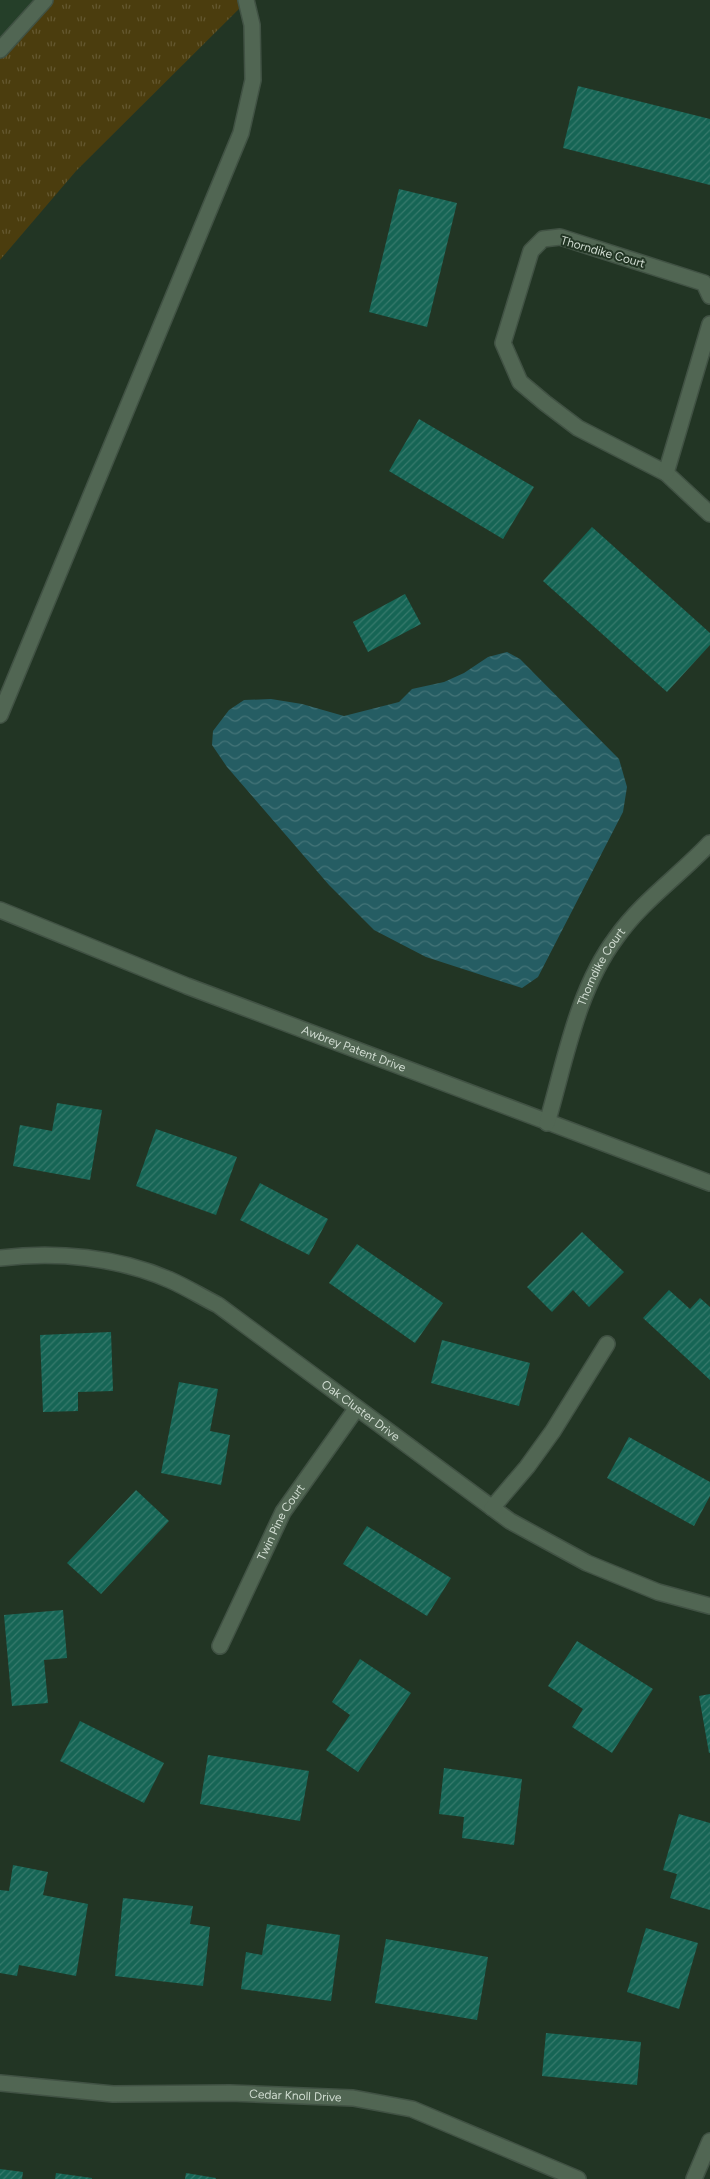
<svg xmlns="http://www.w3.org/2000/svg" width="710" height="2179" font-family="Figtree,sans-serif">
<style>
.built{fill:#253f29}
.grass{fill:url(#grass-tufts)}
.water{fill:url(#water-waves)}
.building{fill:url(#building-hatch)}
.lines{fill:none;stroke-linecap:round;stroke-linejoin:round}
.minor-casing{stroke:#415244;stroke-width:18}
.minor{stroke:#516653;stroke-width:15}
.labels{text-anchor:middle;dominant-baseline:central;stroke-width:4;stroke-linejoin:round;paint-order:stroke}
.street-label{font-size:12px;fill:#d0dcd1;stroke:#223524}
</style>
<defs>
<pattern id="grass-tufts" width="24" height="20" patternUnits="userSpaceOnUse" patternTransform="scale(1.25)"><rect width="24" height="20" fill="#4b3d0e"/><path d="M3 7l-1-3M5 7V3M7 7l1-3M15 17l-1-3M17 17v-4M19 17l1-3" fill="none" stroke="#645830"/></pattern>
<pattern id="water-waves" width="16" height="10" patternUnits="userSpaceOnUse" patternTransform="scale(1.25)"><rect width="16" height="10" fill="#255d63"/><path d="M0 5q4-4 8 0t8 0" fill="none" stroke="#447478"/></pattern>
<pattern id="building-hatch" width="6" height="6" patternUnits="userSpaceOnUse" patternTransform="scale(1.25)"><rect width="6" height="6" fill="#166555"/><path d="M-1 1l2-2M0 6l6-6M5 7l2-2" fill="none" stroke="#377a6c"/></pattern>
</defs>
<rect width="100%" height="100%" fill="#223524"/>
<path class="built" d="M0 0H37L0 45Z"/>
<path class="grass" d="M37 0H248L76 171 0 260V45Z"/>
<path class="water" d="M507 652 520 659 619 759 627 787 623 812 538 977 522 988 426 957 374 930 329 885 227 767 212 745 213 731 229 710 244 700 271 699 302 704 344 716 399 702 412 689 444 682 464 673 488 657Z"/>
<g class="building">
<path d="M578 86 710 119V185L563 148Z"/>
<path d="M399 189 457 203 427 327 369 312Z"/>
<path d="M419 419 534 487 503 539 389 471Z"/>
<path d="M592 527 710 633V645L667 692 543 581Z"/>
<path d="M405 594 421 624 368 652 353 622Z"/>
<path d="M57 1103 102 1110 90 1180 13 1166 20 1125 52 1131Z"/>
<path d="M156 1129 237 1157 216 1215 136 1186Z"/>
<path d="M260 1183 328 1219 309 1255 240 1220Z"/>
<path d="M582 1232 624 1272 589 1307 573 1290 552 1312 527 1287Z"/>
<path d="M357 1244 443 1303 415 1343 329 1283Z"/>
<path d="M669 1290 690 1309 700 1298 710 1307V1380L643 1318Z"/>
<path d="M111 1332 113 1391 78 1392V1411L43 1412 40 1335Z"/>
<path d="M442 1340 530 1363 519 1406 431 1383Z"/>
<path d="M179 1382 218 1389 210 1431 230 1435 221 1485 161 1473Z"/>
<path d="M629 1437 710 1482V1496L694 1526 607 1478Z"/>
<path d="M136 1490 169 1521 101 1594 67 1563Z"/>
<path d="M367 1526 451 1578 427 1616 343 1564Z"/>
<path d="M63 1610 67 1658 44 1660 48 1703 12 1706 4 1615Z"/>
<path d="M577 1641 653 1689 612 1753 572 1727 583 1709 548 1686Z"/>
<path d="M360 1659 411 1693 358 1772 326 1750 350 1715 332 1702Z"/>
<path d="M710 1694V1753H709L699 1696Z"/>
<path d="M80 1721 164 1763 144 1803 60 1761Z"/>
<path d="M208 1755 309 1771 300 1821 200 1804Z"/>
<path d="M444 1768 522 1779 514 1845 462 1838 464 1817 439 1814Z"/>
<path d="M679 1814 710 1823V1910L670 1898 677 1874 663 1870Z"/>
<path d="M13 1865 48 1872 43 1895 88 1904 76 1976 19 1965 17 1976 0 1973V1890L9 1891Z"/>
<path d="M123 1898 193 1906 190 1924 210 1927 203 1986 115 1976Z"/>
<path d="M267 1924 340 1935 331 2001 241 1989 246 1952 262 1955Z"/>
<path d="M646 1928 698 1943 679 2009 627 1992Z"/>
<path d="M386 1939 488 1957 477 2020 375 2003Z"/>
<path d="M546 2033 641 2042 637 2085 542 2076Z"/>
<path d="M0 2169 23 2172 22 2179H0Z"/>
<path d="M56 2173 92 2178V2179H55Z"/>
<path d="M186 2173 216 2178V2179H185Z"/>
</g>
<g class="lines">
<g class="minor-casing">
<g id="minor">
<path d="M0 50 45 0"/>
<path d="M710 296 704 283 560 237 543 239 531 251 503 343 520 382 545 403 578 428 666 473 710 514"/>
<path d="M666 473 710 324"/>
<path d="M0 715 241 133 253 80 252 25 246 0"/>
<path id="s1" d="M0 910 187 986 710 1183"/>
<path id="s2" d="M547 1123C565 1062 577 990 616 938 642 901 679 876 710 843"/>
<path id="s3" d="M0 1258C57 1251 117 1257 170 1280 186 1287 202 1297 218 1305L510 1521 587 1563 658 1592 710 1606"/>
<path d="M492 1508 527 1467 553 1431 607 1344"/>
<path id="s4" d="M220 1646 283 1512 356 1409"/>
<path id="s5" d="M0 2083 113 2094 230 2093 353 2098 412 2109 578 2179"/>
<path d="M694 2179 710 2141"/>
</g>
</g>
<use href="#minor" class="minor"/>
</g>
<g class="labels">
<g class="street-label">
<text transform="translate(603 252) rotate(16)">Thorndike Court</text>
<text stroke="none"><textPath href="#s2" startOffset="166">Thorndike Court</textPath></text>
<text stroke="none"><textPath href="#s1" startOffset="380">Awbrey Patent Drive</textPath></text>
<text stroke="none"><textPath href="#s3" startOffset="405">Oak Cluster Drive</textPath></text>
<text stroke="none"><textPath href="#s4" startOffset="138">Twin Pine Court</textPath></text>
<text stroke="none"><textPath href="#s5" startOffset="296">Cedar Knoll Drive</textPath></text>
</g>
</g>
</svg>
